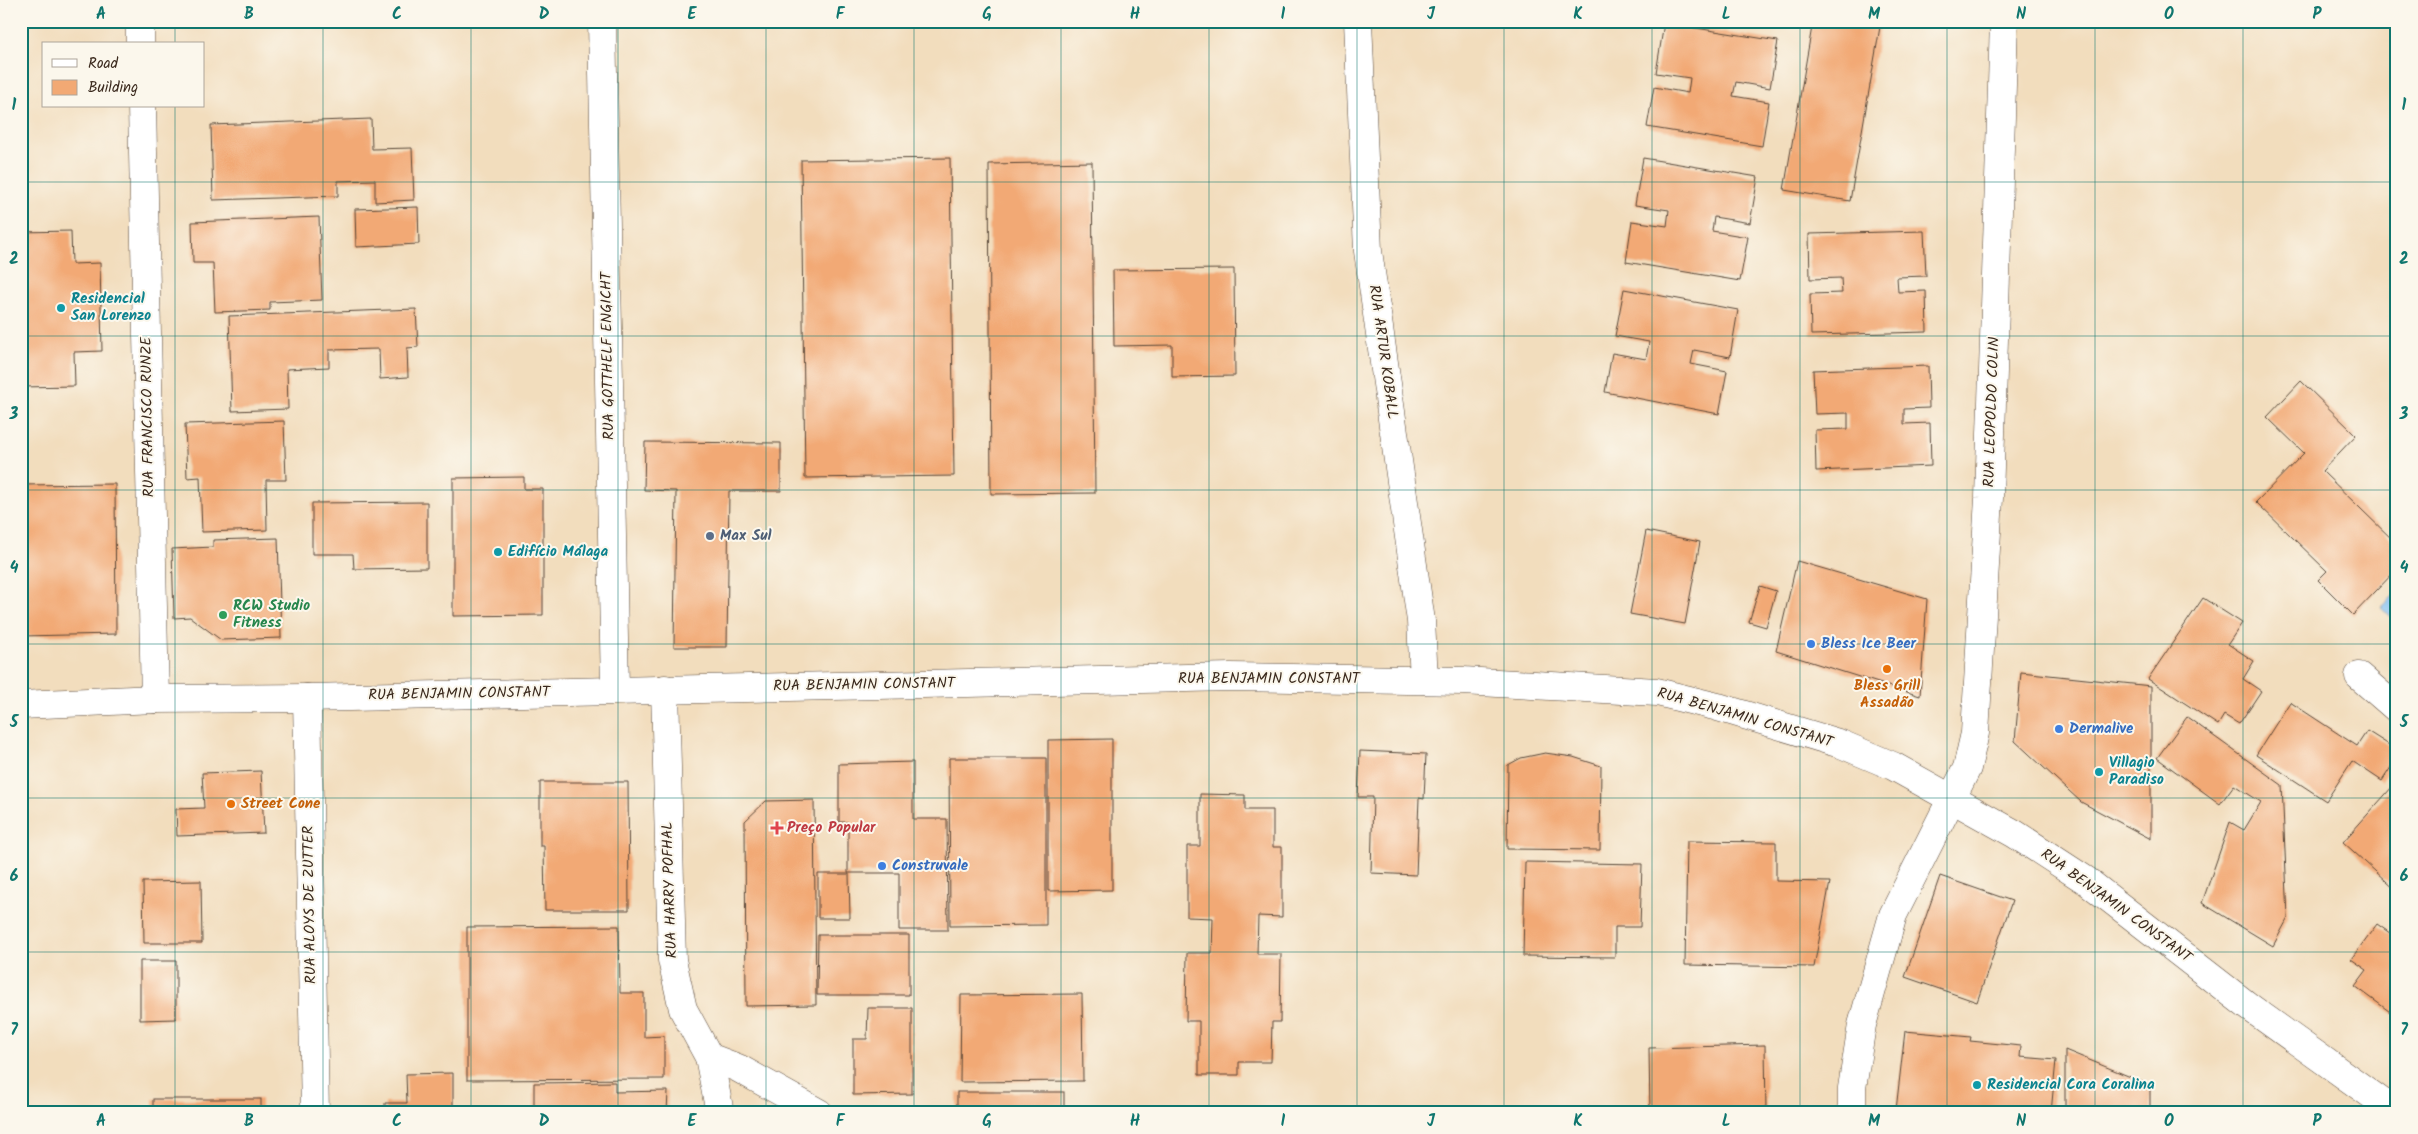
<svg xmlns="http://www.w3.org/2000/svg" width="2418" height="1134" font-family="Kalam,sans-serif">
<style>
.water{fill:#7fbef3;stroke:#5d7488}
.building{fill:#f2a974}
.lines{fill:none;stroke-linecap:round;stroke-linejoin:round}
.minor-casing{stroke:#564536;stroke-width:29}
.major-casing{stroke:#564536;stroke-width:29}
.minor{stroke:#fff;stroke-width:28}
.major{stroke:#fff;stroke-width:28}
.grid{fill:none;stroke:#0f766e;stroke-width:1;stroke-opacity:0.55}
.culture-dot{fill:#0f9aa8;stroke:#fbf7ec;stroke-width:2}
.service-dot{fill:#5c6f8a;stroke:#fbf7ec;stroke-width:2}
.leisure-dot{fill:#2e9e5b;stroke:#fbf7ec;stroke-width:2}
.shop-dot{fill:#3f7fe0;stroke:#fbf7ec;stroke-width:2}
.food-dot{fill:#e8710a;stroke:#fbf7ec;stroke-width:2}
.health-dot{fill:#e0444e;stroke:#fbf7ec;stroke-width:2}
.labels{text-anchor:middle;dominant-baseline:central;stroke-width:4;stroke-linejoin:round;paint-order:stroke}
.culture-label{font-size:15px;font-weight:bold;fill:#0d838f;stroke:#fbf7ec;text-anchor:start}
.street-label{font-size:15px;fill:#3b2a1e;stroke:#fbf7ec}
.service-label{font-size:15px;font-weight:bold;fill:#4e5e75;stroke:#fbf7ec;text-anchor:start}
.leisure-label{font-size:15px;font-weight:bold;fill:#27864d;stroke:#fbf7ec;text-anchor:start}
.shop-label{font-size:15px;font-weight:bold;fill:#366cbe;stroke:#fbf7ec;text-anchor:start}
.food-label{font-size:15px;font-weight:bold;fill:#c56008;stroke:#fbf7ec}
.health-label{font-size:15px;font-weight:bold;fill:#be3a42;stroke:#fbf7ec;text-anchor:start}
.neatline{fill:none;stroke:#0f766e;stroke-width:2}
.grid-label{font-size:16px;text-anchor:middle;font-weight:bold;fill:#0f766e}
</style>
<rect width="100%" height="100%" fill="#fbf7ec"/>
<filter id="ink" filterUnits="userSpaceOnUse"><feTurbulence type="fractalNoise" baseFrequency=".02" numOctaves="2"/><feDisplacementMap in="SourceGraphic" scale="10" xChannelSelector="R" yChannelSelector="G"/><feConvolveMatrix kernelMatrix="1 2 1 2 8 2 1 2 1" color-interpolation-filters="sRGB"/></filter>
<filter id="wash" filterUnits="userSpaceOnUse"><feTurbulence type="fractalNoise" baseFrequency=".0096" numOctaves="4" result="noise"/><feDisplacementMap in="SourceGraphic" scale="20" xChannelSelector="R" yChannelSelector="G"/><feGaussianBlur stdDeviation="1.12" result="paint"/><feColorMatrix in="noise" values="0 0 0 0 0 0 0 0 0 0 0 0 0 0 0 0 0 1.4 0 .05"/><feComposite in="paint" operator="in"/></filter>
<g filter="url(#wash)">
<rect width="100%" height="100%" fill="#f2ddbd"/>
<path class="water" d="M2397 592V623L2381 608Z"/>
<g id="blocks">
<g class="building">
<path d="M1813 21H1881L1850 201 1784 190Z"/>
<path d="M1664 23 1778 41 1770 88 1736 82 1733 96 1769 102 1762 146 1647 127 1654 87 1688 93 1690 78 1656 73Z"/>
<path d="M371 119 372 149 412 148 414 200 375 202V180L338 181V196L213 200 211 125Z"/>
<path d="M950 158 954 476 805 478 801 160Z"/>
<path d="M1643 158 1758 177 1750 223 1714 217 1712 231 1748 237 1740 281 1626 262 1632 221 1667 226 1669 210 1635 205Z"/>
<path d="M1092 162 1095 493 991 494 989 164Z"/>
<path d="M418 207 419 244 356 247 355 209Z"/>
<path d="M319 217 322 300 270 302V310L215 312 213 263H193L192 222Z"/>
<path d="M71 231 72 264 100 263 102 351 74 352 75 386 21 387V232Z"/>
<path d="M1924 231 1926 276 1897 277 1898 292 1926 291 1927 332 1811 335 1810 294 1842 293 1841 278 1810 279 1809 234Z"/>
<path d="M1234 269 1235 376 1172 377V345L1114 346 1113 270Z"/>
<path d="M1624 289 1738 310 1730 357 1694 350 1691 364 1727 371 1719 414 1605 392 1612 353 1646 359 1649 342 1615 336Z"/>
<path d="M416 309 418 347 407 348 408 377 380 379 379 349 329 350V367L287 369 288 409 232 411 229 316Z"/>
<path d="M1928 366 1929 408 1904 409V424L1930 423 1931 466 1816 471 1815 430 1848 429V413L1815 414 1813 370Z"/>
<path d="M2301 381 2356 435 2322 471 2397 544V569L2353 615 2318 580 2327 571 2256 502 2304 453 2267 417Z"/>
<path d="M284 421 286 480H266L267 530 202 532 200 477 187 478 185 424Z"/>
<path d="M645 442 781 443V491H729L727 647H674L676 491 644 490Z"/>
<path d="M524 477V489H543V615L453 616V478Z"/>
<path d="M115 484 116 634 21 636V485Z"/>
<path d="M427 502V568L354 569 353 554H312V503Z"/>
<path d="M1646 531 1700 542 1685 624 1630 614Z"/>
<path d="M278 538 281 638 221 640 190 617 174 618 172 549 213 547V540Z"/>
<path d="M1797 561 1927 599 1920 696 1776 651Z"/>
<path d="M1760 586 1776 591 1766 627 1749 622Z"/>
<path d="M2203 598 2242 623 2228 644 2254 661 2243 679 2261 691 2239 724 2224 715 2218 725 2148 679Z"/>
<path d="M2021 672 2151 686V839L2081 802 2015 741Z"/>
<path d="M2290 702 2357 746 2367 731 2397 750V758L2382 781 2352 761 2326 801 2256 755Z"/>
<path d="M2187 717 2282 785 2288 918 2273 946 2202 903 2230 822 2244 830 2261 802 2234 785 2220 804 2157 758Z"/>
<path d="M1112 739V890L1048 891V740Z"/>
<path d="M1360 751 1426 754 1424 799 1419 798 1416 875 1371 873 1373 797H1358Z"/>
<path d="M1545 753 1573 757 1601 766 1600 850 1507 849 1508 765 1521 758Z"/>
<path d="M949 758H1046V925L950 926Z"/>
<path d="M913 762V819H947L948 930H899V873H848V822H839V764Z"/>
<path d="M261 771 264 833 177 836 176 809 204 808 202 773Z"/>
<path d="M540 782H628L629 910H545L544 846H540Z"/>
<path d="M2393 786 2397 790V891L2343 842Z"/>
<path d="M1200 794 1245 795V810H1273V847H1282V917L1258 916 1257 954H1281L1280 1022H1272L1271 1062H1239V1075H1199V1021H1186L1187 953H1212L1213 918 1187 917V846H1200Z"/>
<path d="M814 800 816 1005 746 1006 745 821 766 801Z"/>
<path d="M1687 841 1776 842V881L1830 882 1814 967 1685 965Z"/>
<path d="M1525 862 1642 864 1640 927H1615V957L1523 956Z"/>
<path d="M818 874H849L850 918H818Z"/>
<path d="M1940 876 2012 901 1977 1002 1905 977Z"/>
<path d="M201 881 202 943H144L143 882Z"/>
<path d="M2377 924 2397 938V1017L2355 986 2367 970 2351 959Z"/>
<path d="M619 926 620 993H644V1037L664 1036V1079L467 1080V927Z"/>
<path d="M818 935H909V995H817Z"/>
<path d="M140 961H176V1019L140 1020Z"/>
<path d="M1082 994 1083 1081 960 1082 961 995Z"/>
<path d="M868 1008H912V1094L853 1095V1039H867Z"/>
<path d="M1905 1031 1971 1037 1970 1041 2021 1046 2020 1057 2056 1060 2051 1113H1919L1896 1110Z"/>
<path d="M1765 1045 1766 1113H1650L1649 1048Z"/>
<path d="M2065 1050 2150 1085V1113H2065Z"/>
<path d="M453 1073V1113H385V1103H407L406 1074Z"/>
<path d="M615 1082V1092L668 1091 667 1113H534V1083Z"/>
<rect x="957" y="1092" width="107" height="21"/>
<rect x="153" y="1099" width="108" height="14"/>
</g>
</g>
</g>
<g filter="url(#ink)">
<use href="#blocks" fill-opacity="0" stroke="#564536" stroke-width="1"/>
<g class="lines">
<g class="minor-casing">
<g id="minor">
<path d="M140 21V44"/>
<path d="M602 21 615 690"/>
<path d="M1358 21 1368 251 1421 621 1424 680"/>
<path d="M142 106 155 699"/>
<path d="M2359 676 2397 709"/>
<path d="M665 689 672 960 683 1009 709 1057 720 1113"/>
<path d="M307 698 315 1113"/>
<path d="M709 1057 738 1068 819 1113"/>
<path d="M1852 1113V1088L1862 1025 1893 915 1967 768 1975 733 1989 498 2004 21"/>
</g>
</g>
<g class="major-casing">
<path id="major" d="M21 705 155 699 307 698 1231 677 1463 681 1657 692 1718 707 1841 744 1893 766 2015 834 2087 881 2248 1006 2397 1113"/>
</g>
<use href="#minor" class="minor"/>
<use href="#major" class="major"/>
</g>
</g>
<path class="grid" d="M175 21V44M323 21V1113M471 21V1113M618 21V1113M766 21V1113M914 21V1113M1061 21V1113M1209 21V1113M1357 21V1113M1504 21V1113M1652 21V1113M1800 21V1113M1947 21V1113M2095 21V1113M2243 21V1113M175 106V1113M21 182H2397M21 336H2397M21 490H2397M21 644H2397M21 798H2397M21 952H2397"/>
<g class="culture-dot">
<circle cx="61" cy="308" r="5"/>
<circle cx="498" cy="552" r="5"/>
<circle cx="2099" cy="772" r="5"/>
<circle cx="1977" cy="1085" r="5"/>
</g>
<circle class="service-dot" cx="710" cy="536" r="5"/>
<circle class="leisure-dot" cx="223" cy="615" r="5"/>
<g class="shop-dot">
<circle cx="1811" cy="644" r="5"/>
<circle cx="2059" cy="729" r="5"/>
<circle cx="882" cy="866" r="5"/>
</g>
<g class="food-dot">
<circle cx="1887" cy="669" r="5"/>
<circle cx="231" cy="804" r="5"/>
</g>
<path class="health-dot" d="M774.5 820.5h5v5h5v5h-5v5h-5v-5h-5v-5h5z"/>
<g class="labels">
<g class="culture-label">
<text x="71" y="299">Residencial<tspan x="71" dy="17">San Lorenzo</tspan></text>
<text x="508" y="552">Edifício Málaga</text>
<text x="2109" y="763">Villagio<tspan x="2109" dy="17">Paradiso</tspan></text>
<text x="1987" y="1085">Residencial Cora Coralina</text>
</g>
<g class="street-label">
<text transform="translate(1383 352) rotate(82)">RUA ARTUR KOBALL</text>
<text transform="translate(608 356) rotate(-91)">RUA GOTTHELF ENGICHT</text>
<text transform="translate(1992 412) rotate(-88)">RUA LEOPOLDO COLIN</text>
<text transform="translate(148 417) rotate(-91)">RUA FRANCISCO RUNZE</text>
<text x="1269" y="679">RUA BENJAMIN CONSTANT</text>
<text transform="translate(864 685) rotate(-1)">RUA BENJAMIN CONSTANT</text>
<text transform="translate(459 694) rotate(-1)">RUA BENJAMIN CONSTANT</text>
<text transform="translate(1745 718) rotate(16)">RUA BENJAMIN CONSTANT</text>
<text transform="translate(670 890) rotate(-92)">RUA HARRY POFHAL</text>
<text transform="translate(310 905) rotate(-91)">RUA ALOYS DE ZUTTER</text>
<text transform="translate(2116 906) rotate(36)">RUA BENJAMIN CONSTANT</text>
</g>
<g class="service-label">
<text x="720" y="536">Max Sul</text>
</g>
<g class="leisure-label">
<text x="233" y="606">RCW Studio<tspan x="233" dy="17">Fitness</tspan></text>
</g>
<g class="shop-label">
<text x="1821" y="644">Bless Ice Beer</text>
<text x="2069" y="729">Dermalive</text>
<text x="892" y="866">Construvale</text>
</g>
<g class="food-label">
<text x="1887" y="686">Bless Grill<tspan x="1887" dy="17">Assadão</tspan></text>
<text x="241" y="804" text-anchor="start">Street Cone</text>
</g>
<g class="health-label">
<text x="787" y="828">Preço Popular</text>
</g>
</g>
<rect width="2418" height="1134" fill="none" stroke="#fbf7ec" stroke-width="55"/>
<rect x="42" y="42" width="162" height="65" fill="#fbf7ec" stroke="#aea59a"/>
<rect x="52" y="59" width="25" height="8" fill="#ffffff" stroke="#aea59a"/>
<text x="88" y="68" font-size="15" fill="#3b2a1e">Road</text>
<rect x="52" y="80" width="25" height="15" fill="#f2a974" stroke="#aea59a"/>
<text x="88" y="92" font-size="15" fill="#3b2a1e">Building</text>
<rect x="28" y="28" width="2362" height="1078" class="neatline"/>
<g class="grid-label">
<text x="101" y="19">A</text>
<text x="249" y="19">B</text>
<text x="397" y="19">C</text>
<text x="544" y="19">D</text>
<text x="692" y="19">E</text>
<text x="840" y="19">F</text>
<text x="987" y="19">G</text>
<text x="1135" y="19">H</text>
<text x="1283" y="19">I</text>
<text x="1431" y="19">J</text>
<text x="1578" y="19">K</text>
<text x="1726" y="19">L</text>
<text x="1874" y="19">M</text>
<text x="2021" y="19">N</text>
<text x="2169" y="19">O</text>
<text x="2317" y="19">P</text>
<text x="14" y="110">1</text>
<text x="2404" y="110">1</text>
<text x="14" y="264">2</text>
<text x="2404" y="264">2</text>
<text x="14" y="419">3</text>
<text x="2404" y="419">3</text>
<text x="14" y="573">4</text>
<text x="2404" y="573">4</text>
<text x="14" y="727">5</text>
<text x="2404" y="727">5</text>
<text x="14" y="881">6</text>
<text x="2404" y="881">6</text>
<text x="14" y="1035">7</text>
<text x="2404" y="1035">7</text>
<text x="101" y="1126">A</text>
<text x="249" y="1126">B</text>
<text x="397" y="1126">C</text>
<text x="544" y="1126">D</text>
<text x="692" y="1126">E</text>
<text x="840" y="1126">F</text>
<text x="987" y="1126">G</text>
<text x="1135" y="1126">H</text>
<text x="1283" y="1126">I</text>
<text x="1431" y="1126">J</text>
<text x="1578" y="1126">K</text>
<text x="1726" y="1126">L</text>
<text x="1874" y="1126">M</text>
<text x="2021" y="1126">N</text>
<text x="2169" y="1126">O</text>
<text x="2317" y="1126">P</text>
</g>
</svg>
